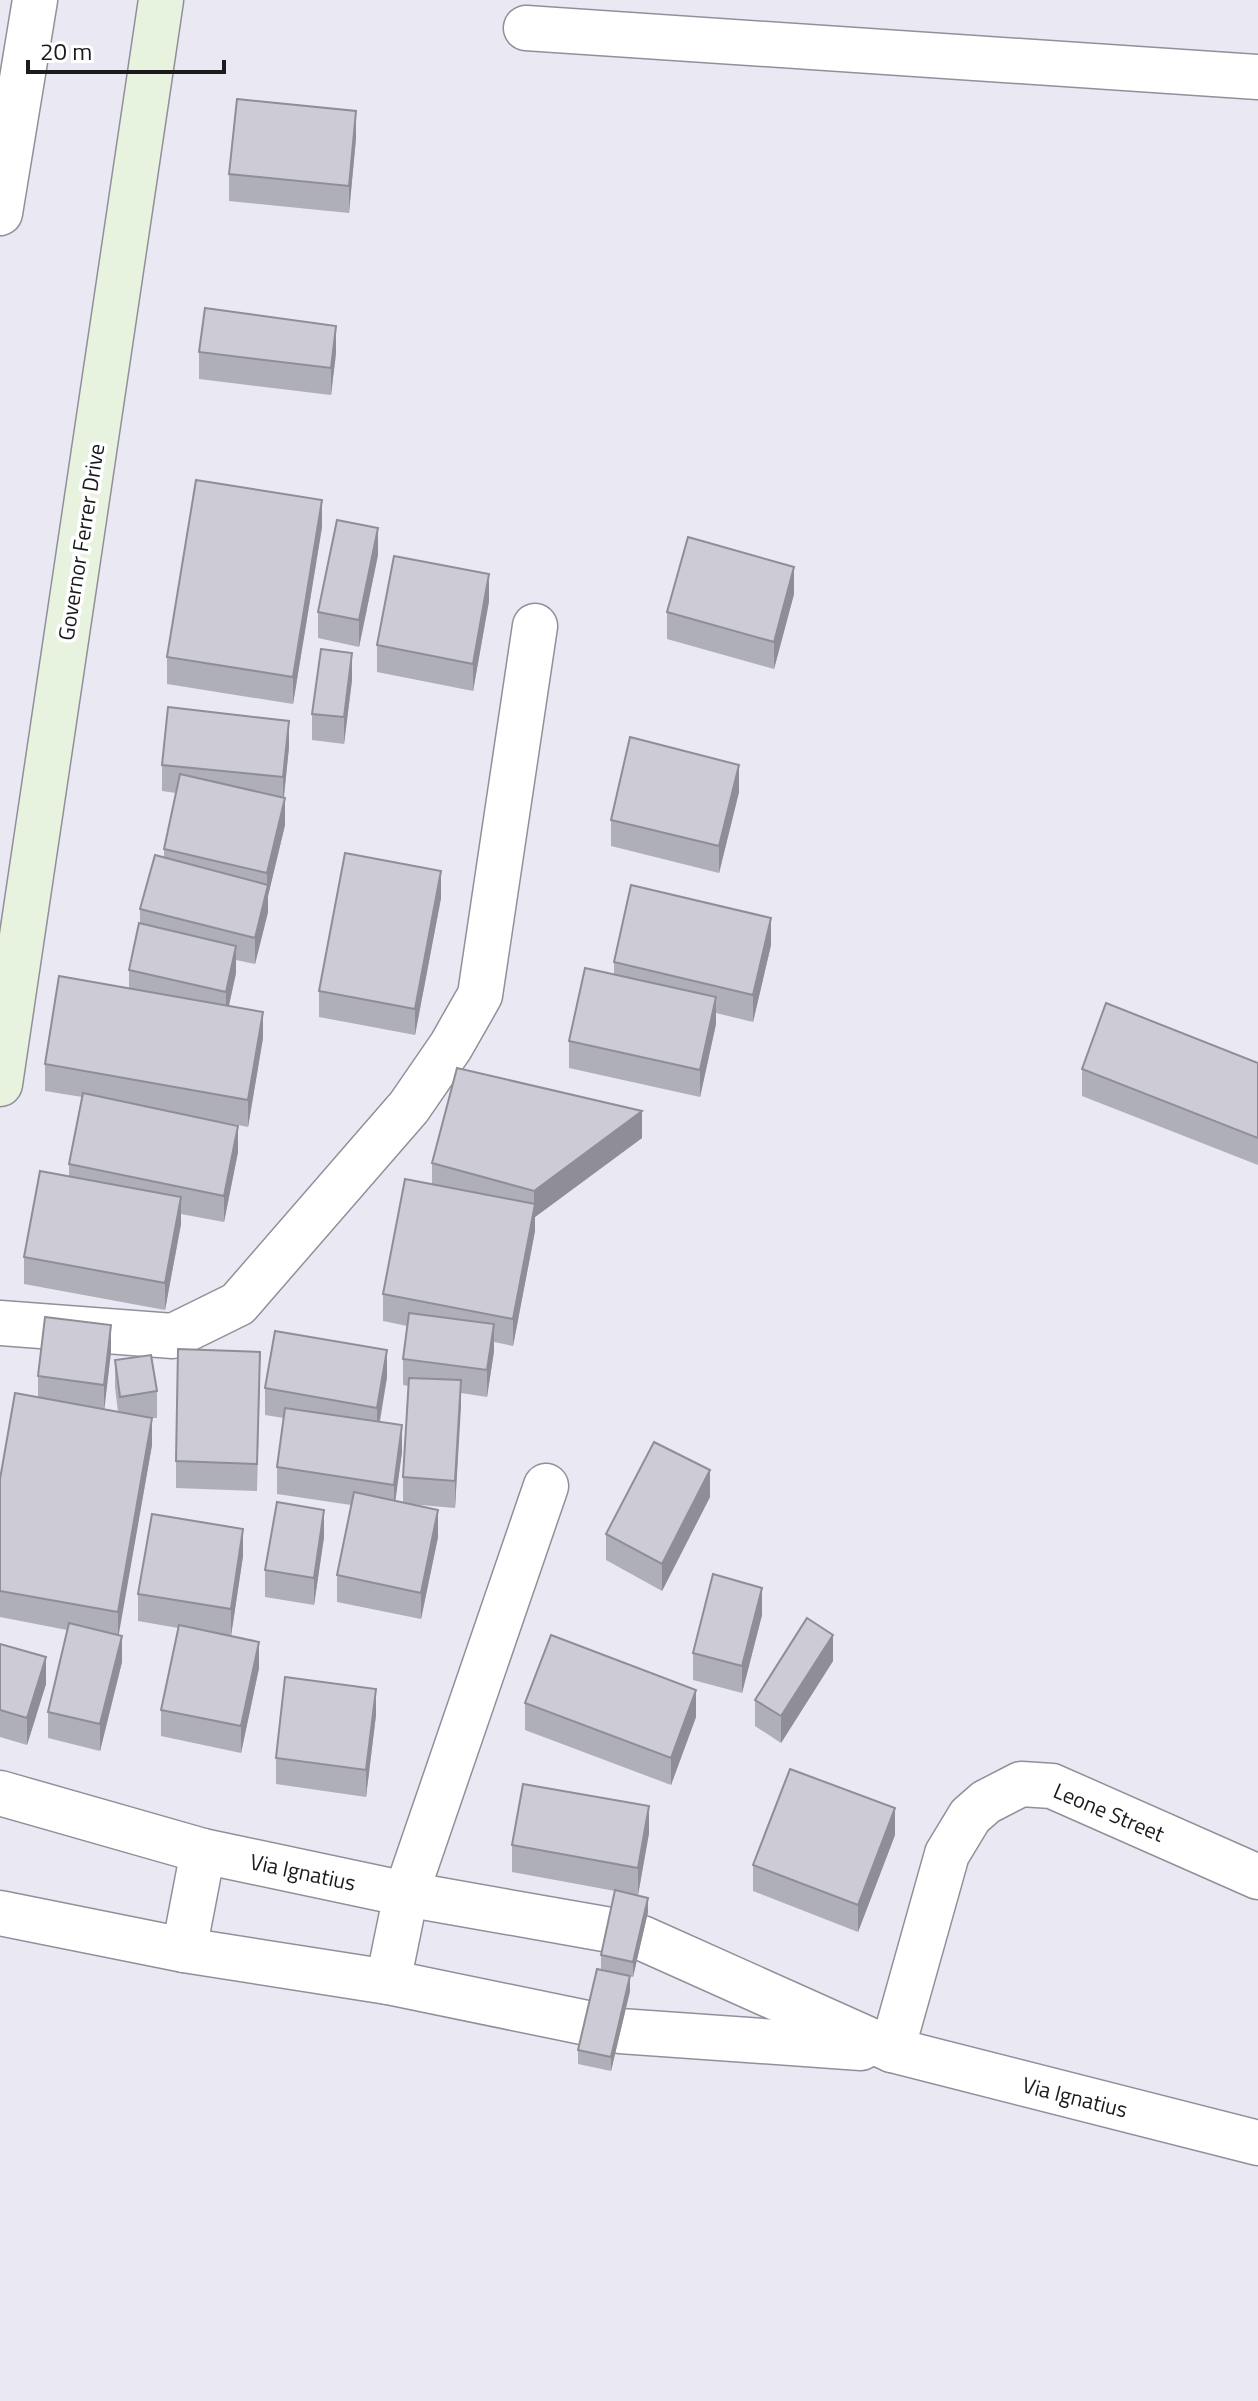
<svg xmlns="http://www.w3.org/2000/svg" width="1258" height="2401" font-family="'Titillium Web',sans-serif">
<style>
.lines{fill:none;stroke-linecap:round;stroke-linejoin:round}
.street-casing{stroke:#91909a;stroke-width:47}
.secondary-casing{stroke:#91909a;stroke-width:47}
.street{stroke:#fff;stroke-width:44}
.secondary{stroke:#e7f2df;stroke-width:44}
.wall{fill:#afafb8}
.shaded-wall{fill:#8f8e96}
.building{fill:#cccbd6;stroke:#8f8e96;stroke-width:2}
.labels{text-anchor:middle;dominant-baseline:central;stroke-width:7;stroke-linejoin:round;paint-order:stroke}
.street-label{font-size:22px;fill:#1b1b1e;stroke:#fff}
</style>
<rect width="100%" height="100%" fill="#e9e8f3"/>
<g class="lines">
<g class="street-casing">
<g id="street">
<path d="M526 28 1258 77"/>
<path d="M0 213 35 0"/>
<path d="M0 1323 173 1336 238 1304 409 1107 451 1046 480 995 535 626"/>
<path d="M0 1793 203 1851 406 1894 610 1930"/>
<path d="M0 1913 184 1950 388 1982 587 2023"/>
<path d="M642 1938 892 2050 1258 2143"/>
<path d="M184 1950 203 1851"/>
<path d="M388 1982 406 1894 546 1486"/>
<path d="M620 2031 861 2048"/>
<path d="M892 2050 947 1854 970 1816 986 1802 1021 1784 1052 1786 1258 1877"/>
</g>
</g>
<g class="secondary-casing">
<path id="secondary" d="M0 1084 161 0"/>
</g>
<use href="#street" class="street"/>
<use href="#secondary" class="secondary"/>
</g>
<g class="wall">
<path d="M356 138 349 213 229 201V174Z"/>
<path d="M199 352 336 353 331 395 199 379Z"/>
<path d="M322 527 293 704 167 684V657Z"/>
<path d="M378 555 359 647 318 638V612Z"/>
<path d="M794 594 774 669 667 639V612Z"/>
<path d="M489 601 473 691 377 672V645Z"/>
<path d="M352 680 344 744 312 740V714Z"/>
<path d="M289 747 284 798 285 825 268 896V912L255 964 236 960V973L229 1006 263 1038 248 1127 223 1122 238 1152 224 1222 181 1214V1224L165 1310 24 1284V1257L69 1176V1164L82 1097 45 1091V1064L129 988V970L140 924V909L164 858V849L176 793 162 791V765Z"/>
<path d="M739 792 719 873 611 846V820Z"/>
<path d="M441 898 415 1035 319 1017V991Z"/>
<path d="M771 945 753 1022 716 1013V1024L700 1097 569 1068V1041L614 974V962Z"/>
<path d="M1258 1063V1165L1082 1096V1069Z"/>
<path d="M642 1138 535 1217V1231L513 1346 494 1342V1351L487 1397 461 1393 455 1508 409 1504 438 1537 421 1619 337 1602V1575L351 1505 277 1494V1467L284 1418 265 1415V1388L387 1377 380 1422 402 1452 395 1501 403 1503V1477L408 1386 403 1385V1359L407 1326 383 1321V1294L432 1184V1163Z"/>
<path d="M111 1352 104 1409 118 1412 115 1387V1360L157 1391V1418H152V1445L118 1635 122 1662 100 1751 48 1738V1712L67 1630 0 1617V1479L38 1397V1376Z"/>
<path d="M260 1378 257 1491 176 1488V1461Z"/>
<path d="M710 1497 662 1591 606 1560V1534Z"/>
<path d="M324 1537 314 1605 265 1597V1570Z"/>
<path d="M243 1556 231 1636 259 1668 241 1753 161 1736V1710L178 1628 138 1621V1594Z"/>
<path d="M762 1615 742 1693 693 1680V1653Z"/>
<path d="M0 1644 46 1684 27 1745 0 1737Z"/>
<path d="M833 1661 781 1743 755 1726V1700Z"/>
<path d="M525 1703 696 1717 671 1785 525 1730Z"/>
<path d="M376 1715 366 1797 276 1784V1758Z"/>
<path d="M649 1833 638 1895 648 1912 633 1977 601 1969V1955L615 1891 512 1872V1845Z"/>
<path d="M895 1835 858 1932 753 1891V1865Z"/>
<path d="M630 1991 611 2071 578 2064V2050Z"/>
</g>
<g class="shaded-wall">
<path d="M356 111V138L349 213V186Z"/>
<path d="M336 326V353L331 395V368Z"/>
<path d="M322 500V527L293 704V677Z"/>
<path d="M378 528V555L359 647V620Z"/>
<path d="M794 567V594L774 669V642Z"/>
<path d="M489 574V601L473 691V664Z"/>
<path d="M352 653V680L344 744V717Z"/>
<path d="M289 721V747L283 804V777Z"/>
<path d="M739 765V792L719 873V846Z"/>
<path d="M285 798V825L268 896V912L255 964V938L267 889V873Z"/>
<path d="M441 871V898L415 1035V1009Z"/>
<path d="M771 918V945L753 1022V995Z"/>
<path d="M236 946V973L226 1018V992Z"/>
<path d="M716 997V1024L700 1097V1070Z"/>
<path d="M263 1012V1038L248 1127V1100Z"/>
<path d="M642 1111V1138L535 1217V1231L513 1346V1319L534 1209V1191Z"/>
<path d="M238 1126V1152L224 1222V1196Z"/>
<path d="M181 1197V1224L165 1310V1283Z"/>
<path d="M494 1324V1351L487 1397V1370Z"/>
<path d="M111 1325V1352L104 1412V1385Z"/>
<path d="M387 1350V1377L377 1435V1408Z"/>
<path d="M461 1380V1407L455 1508V1481Z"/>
<path d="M152 1418V1445L118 1639V1612Z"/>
<path d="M402 1425V1452L394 1511V1485Z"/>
<path d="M710 1470V1497L662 1591V1564Z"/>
<path d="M324 1510V1537L314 1605V1578Z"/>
<path d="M438 1510V1537L421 1619V1593Z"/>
<path d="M243 1529V1556L231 1636V1609Z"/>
<path d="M762 1588V1615L742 1693V1666Z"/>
<path d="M833 1635V1661L781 1743V1716Z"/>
<path d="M122 1636V1662L100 1751V1724Z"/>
<path d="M259 1642V1668L241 1753V1726Z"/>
<path d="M46 1657V1684L27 1745V1718Z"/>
<path d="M376 1689V1715L366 1797V1770Z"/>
<path d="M696 1690V1717L671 1785V1758Z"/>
<path d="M649 1806V1833L638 1895V1868Z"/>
<path d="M895 1808V1835L858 1932V1905Z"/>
<path d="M648 1898V1912L633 1977V1962Z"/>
<path d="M630 1976V1991L611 2071V2057Z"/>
</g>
<g class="building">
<path d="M237 99 356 111 349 186 229 174Z"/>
<path d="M205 308 336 326 331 368 199 352Z"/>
<path d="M196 480 322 500 293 677 167 657Z"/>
<path d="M337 520 378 528 359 620 318 612Z"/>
<path d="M688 537 794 567 774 642 667 612Z"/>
<path d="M394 556 489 574 473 664 377 645Z"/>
<path d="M321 649 352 653 344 717 312 714Z"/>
<path d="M168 707 289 721 283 777 162 765Z"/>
<path d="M630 737 739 765 719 846 611 820Z"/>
<path d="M180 774 285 798 267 873 164 849Z"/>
<path d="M345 853 441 871 415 1009 319 991Z"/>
<path d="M155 855 268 885 255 938 140 909Z"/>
<path d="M631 885 771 918 753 995 614 962Z"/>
<path d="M139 923 236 946 226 992 129 970Z"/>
<path d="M585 968 716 997 700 1070 569 1041Z"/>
<path d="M59 976 263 1012 248 1100 45 1064Z"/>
<path d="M1106 1003 1258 1063V1138L1082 1069Z"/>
<path d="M457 1068 642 1111 534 1191 432 1163Z"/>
<path d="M83 1093 238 1126 224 1196 69 1164Z"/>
<path d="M40 1171 181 1197 165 1283 24 1257Z"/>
<path d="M405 1179 535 1204 513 1319 383 1294Z"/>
<path d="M409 1313 494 1324 487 1370 403 1359Z"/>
<path d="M45 1317 111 1325 104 1385 38 1376Z"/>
<path d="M275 1331 387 1350 377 1408 265 1388Z"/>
<path d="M178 1349 260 1352 257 1464 176 1461Z"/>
<path d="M151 1355 157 1391 120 1397 115 1360Z"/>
<path d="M409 1378 461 1380 455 1481 403 1477Z"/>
<path d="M15 1393 152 1418 118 1612 0 1591V1479Z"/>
<path d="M285 1408 402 1425 394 1485 277 1467Z"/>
<path d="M654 1442 710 1470 662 1564 606 1534Z"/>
<path d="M354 1492 438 1510 421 1593 337 1575Z"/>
<path d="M277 1502 324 1510 314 1578 265 1570Z"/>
<path d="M152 1514 243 1529 231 1609 138 1594Z"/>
<path d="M713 1574 762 1588 742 1666 693 1653Z"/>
<path d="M807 1618 833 1635 781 1716 755 1700Z"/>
<path d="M69 1623 122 1636 100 1724 48 1712Z"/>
<path d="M179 1625 259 1642 241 1726 161 1710Z"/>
<path d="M551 1635 696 1690 671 1758 525 1703Z"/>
<path d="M0 1644 46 1657 27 1718 0 1710Z"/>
<path d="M285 1677 376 1689 366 1770 276 1758Z"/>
<path d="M790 1769 895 1808 858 1905 753 1865Z"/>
<path d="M523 1784 649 1806 638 1868 512 1845Z"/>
<path d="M615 1890 648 1898 633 1962 601 1955Z"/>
<path d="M597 1969 630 1976 611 2057 578 2050Z"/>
</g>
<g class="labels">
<g class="street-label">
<text transform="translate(81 542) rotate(-81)">Governor Ferrer Drive</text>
<text transform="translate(1109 1812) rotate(23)">Leone Street</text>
<text transform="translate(303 1872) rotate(12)">Via Ignatius</text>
<text transform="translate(1075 2097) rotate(14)">Via Ignatius</text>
</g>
</g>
<path d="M28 60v12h196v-12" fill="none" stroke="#1b1b1e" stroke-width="4"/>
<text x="40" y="60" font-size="24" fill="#1b1b1e" stroke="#ffffff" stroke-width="6" paint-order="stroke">20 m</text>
</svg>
